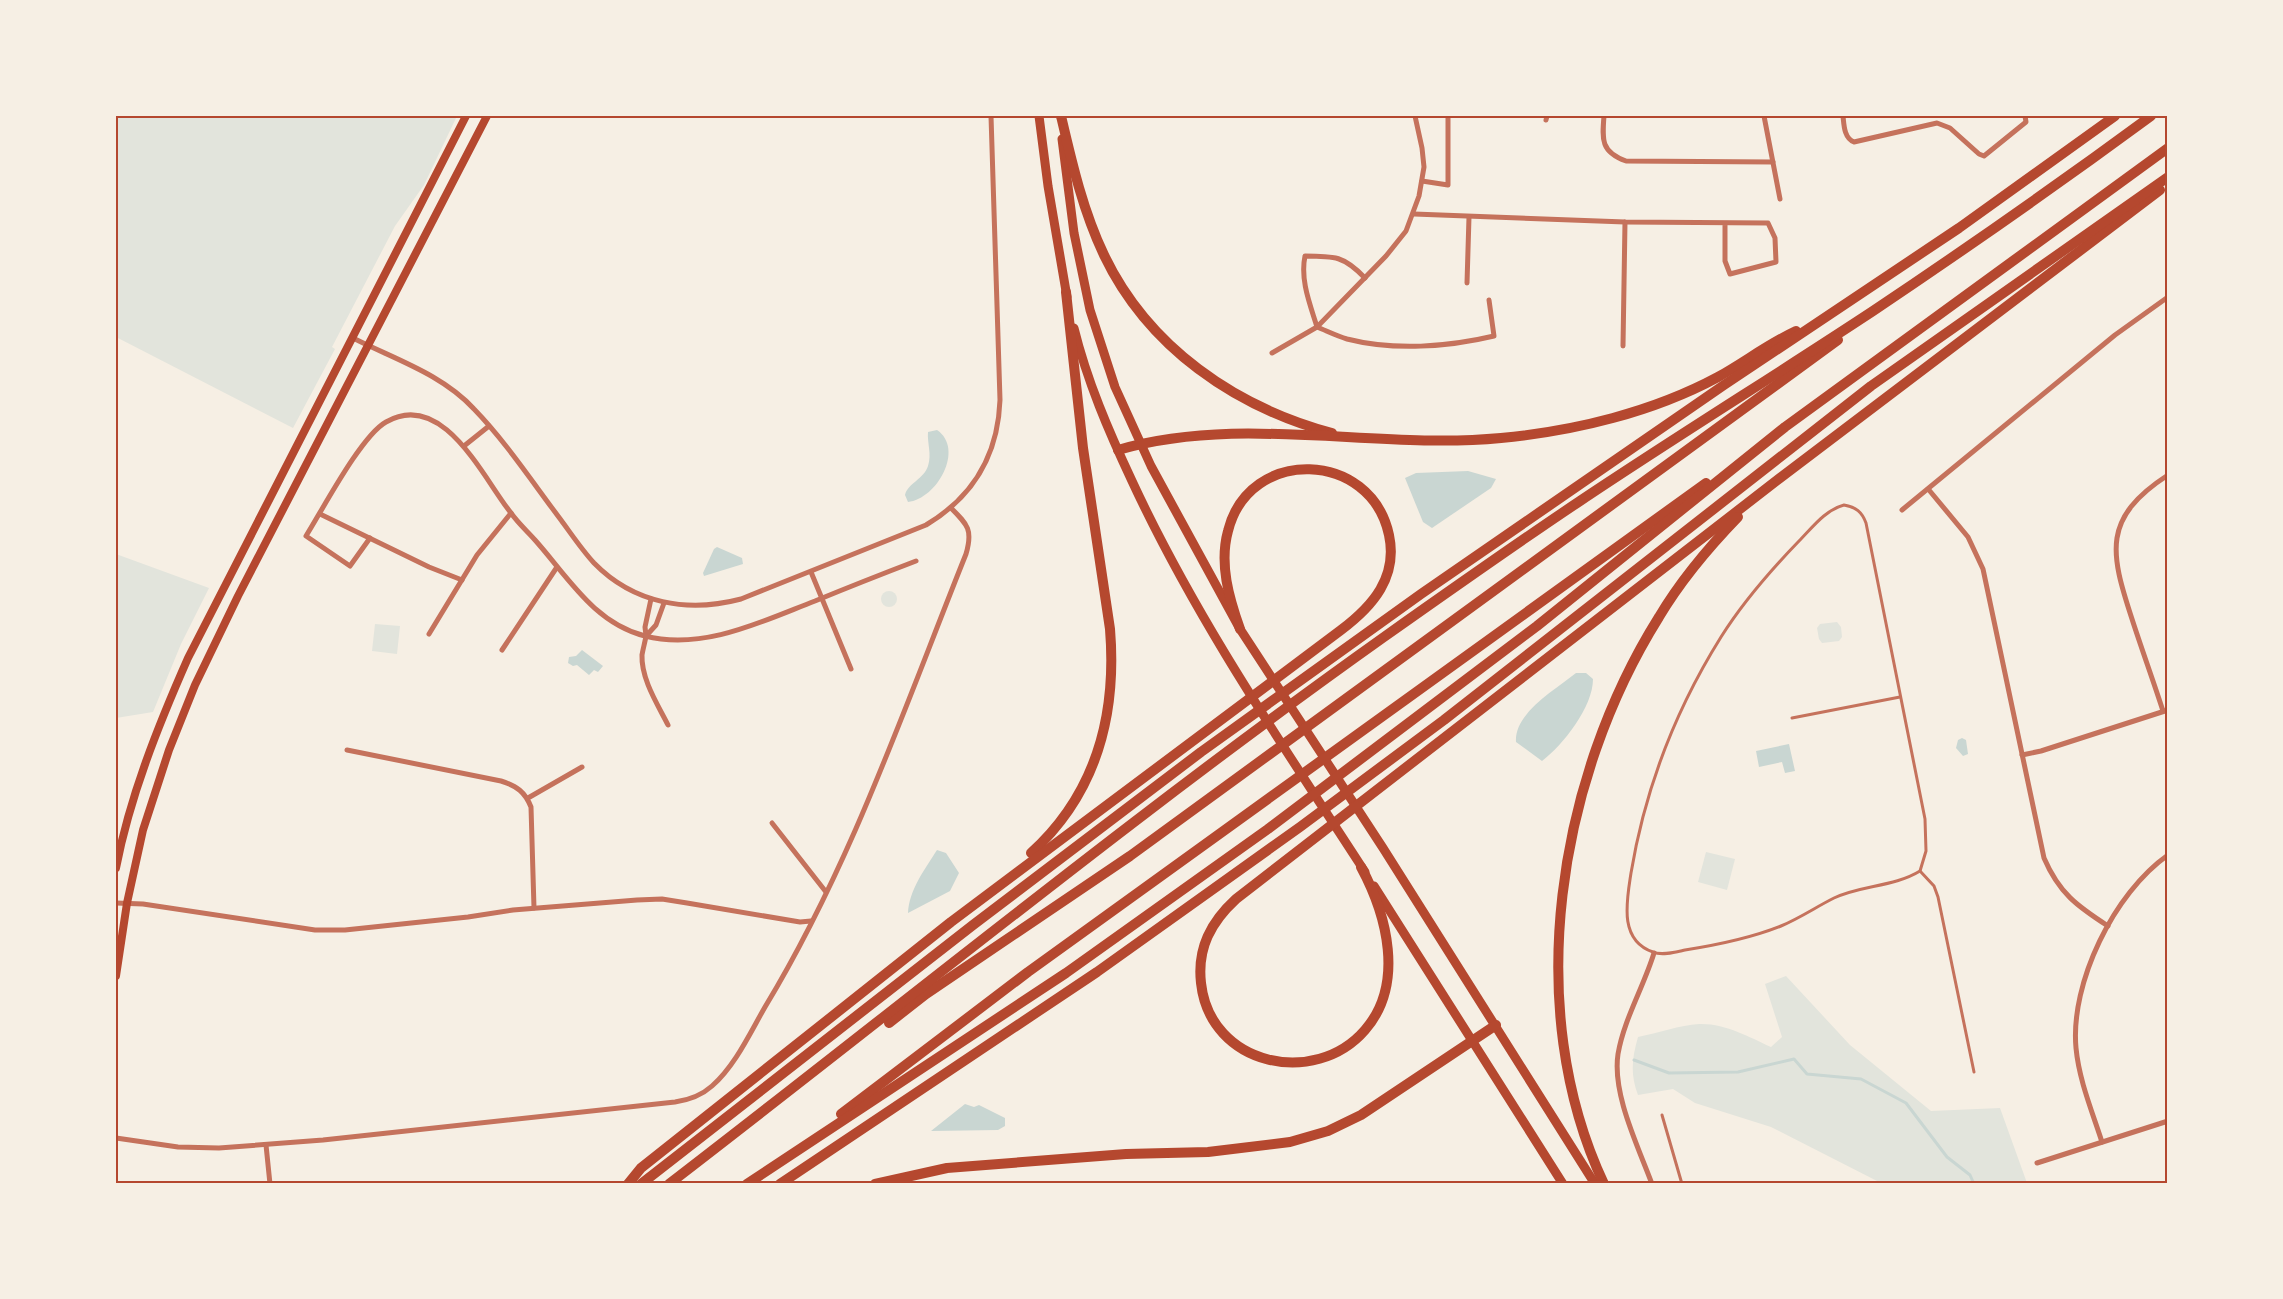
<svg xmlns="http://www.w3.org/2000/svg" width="2283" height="1299" font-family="'Golos Text',sans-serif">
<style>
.green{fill:#e2e4dc}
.water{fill:#c9d6d2}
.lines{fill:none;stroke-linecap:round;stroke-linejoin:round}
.stream{stroke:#c9d6d2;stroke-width:3}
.service{stroke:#c5725c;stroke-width:3}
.minor{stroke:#c5725c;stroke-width:5}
.secondary{stroke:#b5482f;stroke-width:8}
.primary{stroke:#b5482f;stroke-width:9}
.motorway{stroke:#b5482f;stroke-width:10}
.neatline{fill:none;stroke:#b5482f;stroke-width:2}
</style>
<rect width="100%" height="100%" fill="#f6efe4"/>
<g class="green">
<path d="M116 116H457L424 185 395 226 332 347 335 349 293 428 116 337Z"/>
<path d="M116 554 209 588 181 644 153 712 116 718Z"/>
<circle cx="889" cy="599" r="8"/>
<path d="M1837 622 1841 627 1842 637 1839 641 1822 643 1819 639 1817 628 1820 624Z"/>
<path d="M375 624 400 626 397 654 372 651Z"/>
<path d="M1706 852 1735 859 1727 890 1698 882Z"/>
<path d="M1786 976 1850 1045 1931 1111 2000 1108 2027 1183H1881L1771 1127 1695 1103 1673 1089 1638 1095C1630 1074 1632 1058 1638 1037 1658 1033 1680 1025 1699 1024 1725 1023 1749 1037 1771 1047L1782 1037 1765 984Z"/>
</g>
<g class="water">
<path d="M937 430C965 449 937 499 908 502L905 495C908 483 924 479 928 466 932 454 927 443 928 432Z"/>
<path d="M1468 471 1496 479 1491 488 1432 528 1423 522 1405 478 1416 473Z"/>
<path d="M717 547 742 558 743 564 704 576 703 573 714 549Z"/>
<path d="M582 650 603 666 598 672 594 670 589 675 577 665 573 666 568 663 569 657 576 656Z"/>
<path d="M1576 673H1586L1593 679C1593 707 1563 745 1542 761L1516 742C1514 713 1555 690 1576 673Z"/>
<path d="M1962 738 1966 740 1968 754 1963 756 1956 748 1958 740Z"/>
<path d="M1789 744 1795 771 1785 773 1782 762 1759 767 1756 751Z"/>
<path d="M937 850 946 853 959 873 950 891 908 913C909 890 925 869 937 850Z"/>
<path d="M965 1104 974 1107 979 1105 1005 1118V1126L998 1130 931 1131Z"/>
</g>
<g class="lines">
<path class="stream" d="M1634 1060 1669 1073 1738 1072 1794 1059 1807 1074 1861 1079 1906 1103 1947 1157 1970 1175 1974 1184"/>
<g class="service">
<path d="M1844 505C1856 507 1862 512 1866 523L1925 819 1926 851 1920 871C1894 887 1861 885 1834 898 1816 907 1800 918 1781 926 1751 938 1717 945 1685 950 1676 952 1662 956 1653 952 1618 940 1627 900 1631 873 1645 789 1676 709 1721 637 1743 602 1770 571 1799 541 1812 528 1825 510 1844 505Z"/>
<path d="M1792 718 1900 697"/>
<path d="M1920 871 1934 886 1938 897 1974 1072"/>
<path d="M1662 1115 1682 1184"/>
<path d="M1736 1184H1755"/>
</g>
<g class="minor">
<path d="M1604 116C1602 140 1601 152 1626 161L1773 162"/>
<path d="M1764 116 1780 199"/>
<path d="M1843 116C1844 125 1844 138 1854 142L1937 123 1950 128 1979 154 1984 156 2026 122 2025 116"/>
<path d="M1546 120 1547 116"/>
<path d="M1422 181 1448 185V116"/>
<path d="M1414 214 1625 222 1768 223 1775 238 1776 262 1730 274 1725 261V223"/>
<path d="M1365 278C1344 256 1335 256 1305 256 1300 280 1310 304 1317 327 1327 331 1337 336 1347 339 1394 351 1448 347 1494 336L1489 300"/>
<path d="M1467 283 1469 217"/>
<path d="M353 338C394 359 442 374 474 409 506 442 533 483 561 520 572 535 582 550 594 563 634 604 688 613 741 599L926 525C973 497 998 455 1000 400L991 116"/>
<path d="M1623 346 1625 222"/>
<path d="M1272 353 1317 327 1386 256 1406 231 1419 196 1424 167 1422 148 1415 116"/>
<path d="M464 446 489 426"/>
<path d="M1929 490 1968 537 1983 569 2044 858C2059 893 2077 906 2108 926"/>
<path d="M1902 510 2115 335 2168 297"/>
<path d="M320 514 429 567 462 580"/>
<path d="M370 538 350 566 306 536C323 509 361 436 386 422 443 389 483 478 511 513 518 523 527 531 535 540 568 577 594 623 645 636 703 651 763 621 815 601 849 587 882 574 916 561"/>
<path d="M811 572 851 669"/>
<path d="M651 599 645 627 646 636 656 625 664 603"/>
<path d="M429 634 477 555 511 513"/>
<path d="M646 636C645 642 643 649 642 655 641 679 658 705 668 725"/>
<path d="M502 650 557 567"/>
<path d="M2163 711C2153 680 2142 650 2132 619 2110 552 2102 518 2168 475"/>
<path d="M347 750 501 781C517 786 525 792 531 807L534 908"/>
<path d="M2022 755 2041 751 2168 710"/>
<path d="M528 798 582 767"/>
<path d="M772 823 826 892"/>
<path d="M116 903 143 904 315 930H345L468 917 513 910 637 900 662 899 687 903 800 922 811 921"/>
<path d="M116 1138 178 1147 219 1148 323 1140 675 1102C689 1100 702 1095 712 1086 735 1066 750 1033 765 1007 851 865 905 706 966 554 973 530 968 525 951 508"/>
<path d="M2102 1142C2092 1111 2079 1080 2076 1048 2070 983 2114 893 2168 855"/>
<path d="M266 1145 270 1184"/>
<path d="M2037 1163 2168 1121"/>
<path d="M1652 1184C1638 1146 1612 1094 1618 1054 1624 1019 1644 986 1654 953"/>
</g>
<g class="secondary">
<path d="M116 868C130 796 158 726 188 658L466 116"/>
<path d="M116 976 127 903 143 830 169 750 195 685 238 596 487 116"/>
</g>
<g class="primary">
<path d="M1039 116 1048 186 1067 297"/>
<path d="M1062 139 1074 233 1090 310 1115 387 1151 466 1240 629 1383 848 1595 1184"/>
<path d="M1074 328C1087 381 1109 432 1132 481 1196 619 1282 744 1365 872"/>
<path d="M1374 886 1563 1184"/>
</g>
<g class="motorway">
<path d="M1061 116C1072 163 1083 211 1104 255 1148 347 1235 407 1332 433"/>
<path d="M1118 450C1242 414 1374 450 1501 438 1575 431 1653 412 1718 377 1745 362 1768 344 1796 331"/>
<path d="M1031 853C1097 793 1117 715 1110 629L1083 448 1066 292"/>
<path d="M1361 867C1387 915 1405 984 1365 1030 1315 1088 1210 1066 1201 983 1197 948 1211 922 1236 899L1780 478 2160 190"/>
<path d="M889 1023 926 994 1130 856 1838 340"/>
<path d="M841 1114 1028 972 1706 483"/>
<path d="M628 1184 641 1168 951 922 1341 630C1373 606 1398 577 1389 535 1371 450 1249 446 1228 531 1219 564 1229 598 1240 629"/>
<path d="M641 1184 973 925 1201 752 1421 594 1724 385 1959 228 2115 116"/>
<path d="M669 1184C907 1001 1139 811 1384 637 1449 591 1514 545 1580 501 1677 436 1776 375 1873 311 1967 248 2060 183 2151 116"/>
<path d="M747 1184 1066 973 1268 829 1537 626 1785 427 2168 148"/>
<path d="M780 1184 1097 972 1300 827 1444 720 1871 386 2168 177"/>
<path d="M875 1184 947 1168 1126 1154 1208 1152 1290 1142 1328 1131 1361 1115 1496 1025"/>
<path d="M1604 1184C1521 1008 1558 778 1659 617 1681 580 1708 548 1738 517"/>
</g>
</g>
<rect width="2283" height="1299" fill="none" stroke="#f6efe4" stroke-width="234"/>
<rect x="117" y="117" width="2049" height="1065" class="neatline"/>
</svg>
